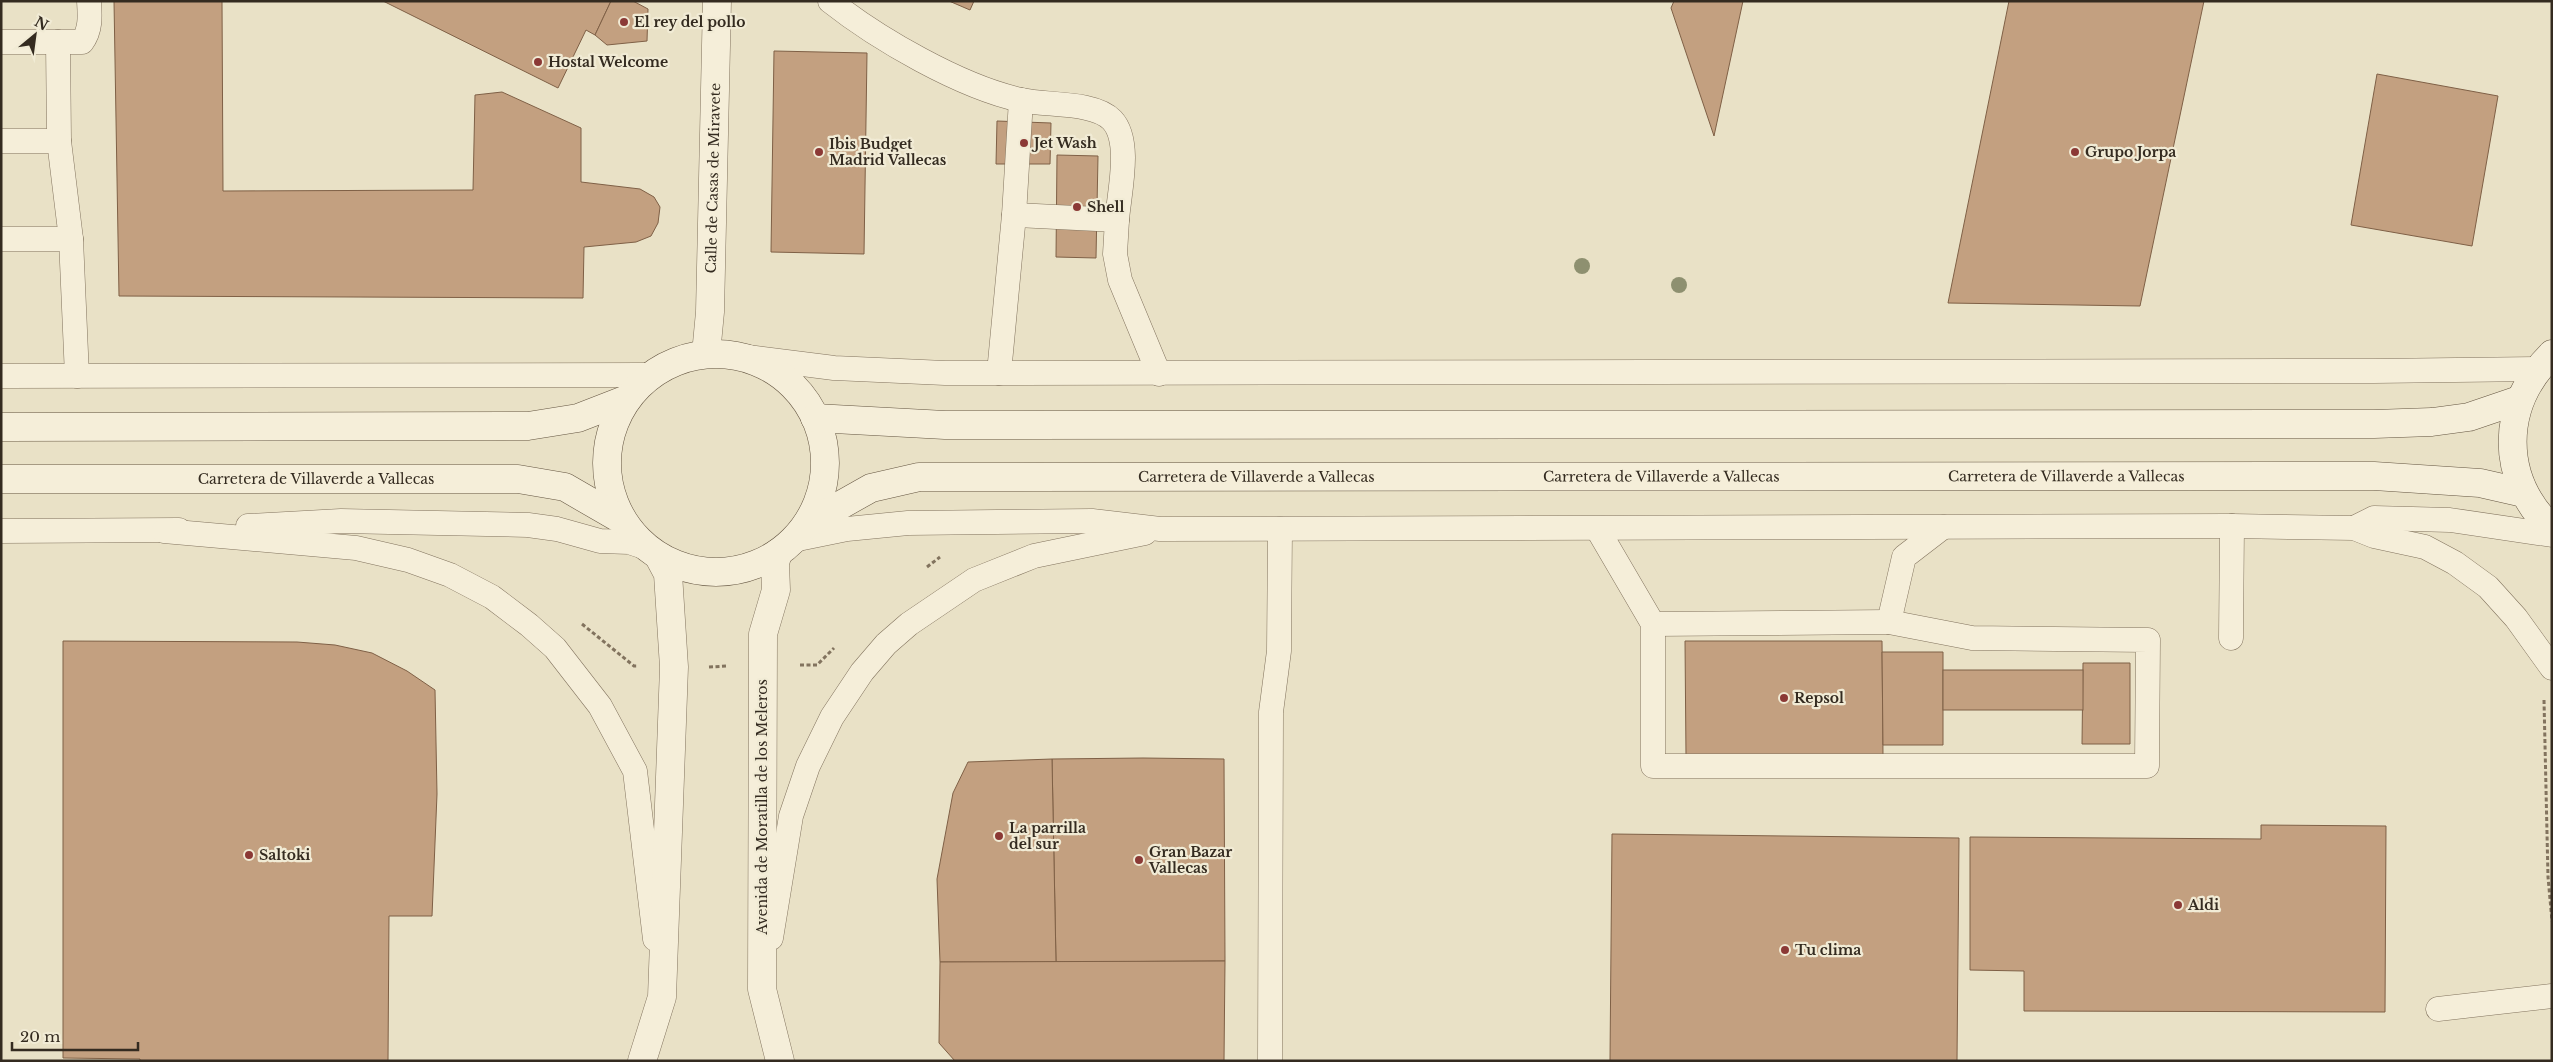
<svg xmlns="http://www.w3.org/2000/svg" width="2553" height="1062" font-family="'Libre Baskerville',serif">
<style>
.building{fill:#c3a080;stroke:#7f6046}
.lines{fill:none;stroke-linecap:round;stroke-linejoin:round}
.service-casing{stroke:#82735e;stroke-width:25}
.minor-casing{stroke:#82735e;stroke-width:29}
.secondary-casing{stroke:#645541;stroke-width:29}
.path{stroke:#82735e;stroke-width:3;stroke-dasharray:4 2.5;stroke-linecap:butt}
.service{stroke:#f5eed9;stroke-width:24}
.minor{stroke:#f5eed9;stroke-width:28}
.secondary{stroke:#f5eed9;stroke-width:28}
.tree{fill:#8e9070}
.poi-dot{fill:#8b3935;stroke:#f1ebd5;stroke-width:2}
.labels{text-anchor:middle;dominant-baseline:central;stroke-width:4.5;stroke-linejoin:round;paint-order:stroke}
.poi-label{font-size:14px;font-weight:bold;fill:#342b20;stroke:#f1ebd5;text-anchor:start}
.street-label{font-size:14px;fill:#342b20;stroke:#f1ebd5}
</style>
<rect width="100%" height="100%" fill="#e9e1c6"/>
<g class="building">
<path d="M114 1H222L223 191 473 190 475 95 502 92 581 128V182L640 189 654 197 660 207 658 223 651 236 636 242 584 247 583 298 119 296Z"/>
<path d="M383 1H611L595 35 586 30 558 88Z"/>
<path d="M611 1H633L648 9 647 41 607 45 595 35Z"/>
<path d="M949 1H974L970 10Z"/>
<path d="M1674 1H1743L1714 136 1671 8Z"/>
<path d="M2009 1H2204L2140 306 1948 303Z"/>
<path d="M774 51 867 53 864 254 771 252Z"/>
<path d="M2377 74 2498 96 2472 246 2351 225Z"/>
<path d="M997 121 1051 123 1050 164H996Z"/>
<path d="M1057 155 1098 156 1096 258 1056 257Z"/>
<path d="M63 641 297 642 335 645 372 653 407 671 435 690 437 794 432 916H389L388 1061H140V1059L63 1058Z"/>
<path d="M1685 641H1882L1883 756H1686Z"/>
<path d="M1882 652H1943V745H1883Z"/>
<path d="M2083 663H2130V744H2082Z"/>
<rect x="1943" y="670" width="140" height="40"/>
<path d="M1143 758 1224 759 1225 961 1056 962 1052 759Z"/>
<path d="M1052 759 1056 962H940L937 879 953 793 968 762Z"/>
<path d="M2261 825 2386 826 2385 1012 2024 1011V971L1970 970V837L2261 839Z"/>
<path d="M1612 834 1959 838 1957 1061H1610Z"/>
<path d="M1225 961 1224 1061H955L939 1043 940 962Z"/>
</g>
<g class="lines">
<g class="service-casing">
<g id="service">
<path d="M830 1C878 39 961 87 1021 100 1045 106 1094 101 1112 120 1132 141 1119 193 1117 220"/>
<path d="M1 42H82C91 30 90 16 89 1"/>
<path d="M58 42 59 141 71 239 77 376"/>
<path d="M1 141H59"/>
<path d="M1014 215 1021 100"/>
<path d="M1 239H71"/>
<path d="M740 356 834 368 945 373 2374 371 2537 369"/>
<path d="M999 373 1014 215 1117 220 1115 254 1120 280 1159 374"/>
<path d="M1 376 650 375"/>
<path d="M248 526 341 521 528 525 557 529 600 541 629 542 647 548"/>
<path d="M2354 528 2374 518 2450 520 2552 535"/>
<path d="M1598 530 1653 624V766H2147L2148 640 1972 638 1889 622 1904 557 1943 527"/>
<path d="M1 531 179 530"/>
<path d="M164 531 356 548 408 560 450 575 492 597 529 625 555 648 600 706 635 771 655 939"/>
<path d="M793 540 847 529 908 523 1092 521 1160 529 2232 526 2354 528 2374 536 2425 547 2455 563 2488 587 2516 618 2552 668"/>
<path d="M1653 624 1889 622"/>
<path d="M2231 638 2232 526"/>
<path d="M771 938 791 816 808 766 832 717 862 672 886 644 909 624 974 580 1034 556 1145 533"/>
<path d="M2438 1009 2552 996"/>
<path d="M1270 1061 1271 712 1279 651 1280 529"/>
</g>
</g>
<g class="minor-casing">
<g id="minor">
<path id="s1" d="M706 354 710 312 717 1"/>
<path d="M778 553 775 563 776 590 763 634 762 989 780 1061"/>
<path d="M642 1061 662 997 674 667 668 574 659 557"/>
</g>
</g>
<g class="secondary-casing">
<g id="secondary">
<path d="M2552 354C2500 405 2499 478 2552 529"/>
<circle cx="716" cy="463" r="109"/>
<path d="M815 418 945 425 2374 424 2432 422 2469 417 2519 400"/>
<path d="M1 427 528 426 578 418 627 399"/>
<path id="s2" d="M1 479H518L565 487 622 520"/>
<path id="s3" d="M807 524 871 488 919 477 2374 476 2480 483 2524 493"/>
</g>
</g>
<g class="path">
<path d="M927 567 940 557"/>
<path d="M582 624 634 666H638"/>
<path d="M800 665H817L834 648"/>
<path d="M709 667 728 666"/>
<path d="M2544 700 2548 877 2552 921"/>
</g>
<use href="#service" class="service"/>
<use href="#minor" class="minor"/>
<use href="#secondary" class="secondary"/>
</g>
<g class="tree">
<circle cx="1582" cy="266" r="8"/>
<circle cx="1679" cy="285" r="8"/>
</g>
<g class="poi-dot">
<circle cx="624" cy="22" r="5"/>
<circle cx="538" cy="62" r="5"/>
<circle cx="1024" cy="143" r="5"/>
<circle cx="819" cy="152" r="5"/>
<circle cx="2075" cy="152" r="5"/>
<circle cx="1077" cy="207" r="5"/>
<circle cx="1784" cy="698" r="5"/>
<circle cx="999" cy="836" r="5"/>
<circle cx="249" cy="855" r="5"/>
<circle cx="1139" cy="860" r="5"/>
<circle cx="2178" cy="905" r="5"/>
<circle cx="1785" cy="950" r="5"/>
</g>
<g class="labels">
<g class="poi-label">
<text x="634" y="22">El rey del pollo</text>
<text x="548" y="62">Hostal Welcome</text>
<text x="1034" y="143">Jet Wash</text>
<text x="829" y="144">Ibis Budget<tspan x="829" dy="16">Madrid Vallecas</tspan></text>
<text x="2085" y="152">Grupo Jorpa</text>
<text x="1087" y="207">Shell</text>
<text x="1794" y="698">Repsol</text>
<text x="1009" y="828">La parrilla<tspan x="1009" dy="16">del sur</tspan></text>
<text x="1149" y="852">Gran Bazar<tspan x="1149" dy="16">Vallecas</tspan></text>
<text x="259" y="855">Saltoki</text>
<text x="2188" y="905">Aldi</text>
<text x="1795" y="950">Tu clima</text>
</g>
<g class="street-label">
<text stroke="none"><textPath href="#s1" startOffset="176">Calle de Casas de Miravete</textPath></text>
<text stroke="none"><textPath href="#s3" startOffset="460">Carretera de Villaverde a Vallecas</textPath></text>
<text stroke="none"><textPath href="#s3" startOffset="865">Carretera de Villaverde a Vallecas</textPath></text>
<text stroke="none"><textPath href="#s3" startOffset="1270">Carretera de Villaverde a Vallecas</textPath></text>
<text stroke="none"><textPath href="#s2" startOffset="315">Carretera de Villaverde a Vallecas</textPath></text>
<text transform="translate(762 807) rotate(-90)">Avenida de Moratilla de los Meleros</text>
</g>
</g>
<rect width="2553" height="1062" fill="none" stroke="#342b20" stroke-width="5"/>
<g transform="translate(35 35) rotate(29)" stroke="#f1ebd5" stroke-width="4" paint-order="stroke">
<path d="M0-4L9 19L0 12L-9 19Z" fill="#342b20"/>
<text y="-8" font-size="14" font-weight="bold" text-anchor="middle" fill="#342b20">N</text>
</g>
<path d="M12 1042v8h126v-8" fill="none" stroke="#342b20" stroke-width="2.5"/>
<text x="20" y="1042" font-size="15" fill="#342b20" stroke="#f1ebd5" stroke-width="4" paint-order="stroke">20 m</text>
</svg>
